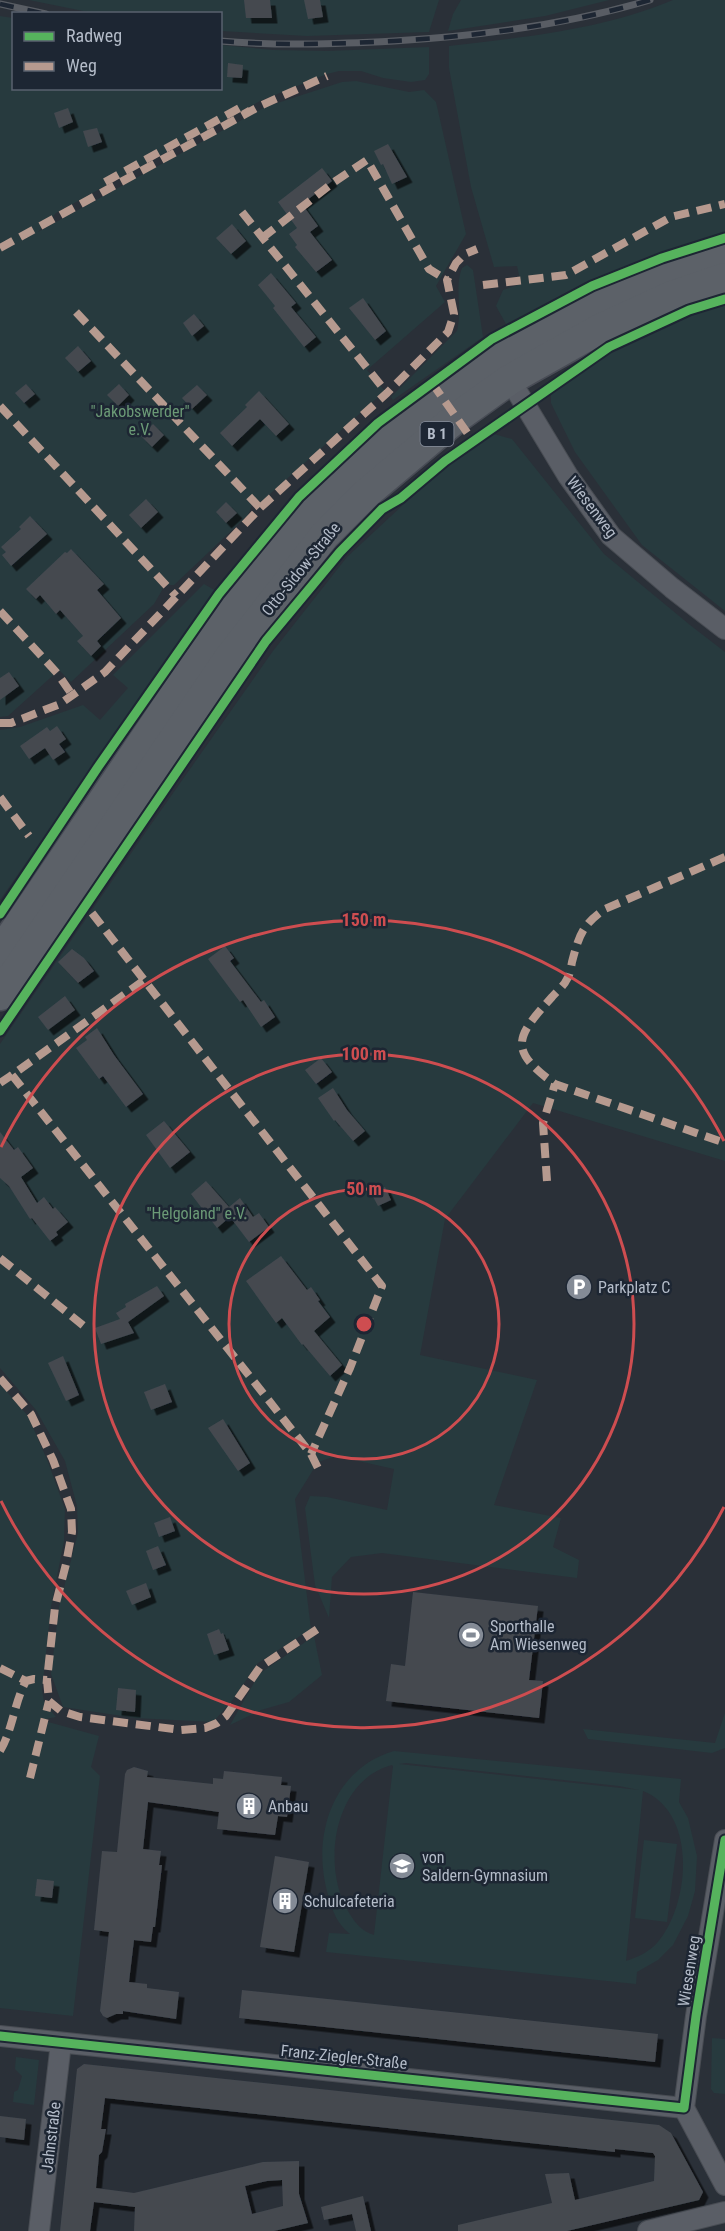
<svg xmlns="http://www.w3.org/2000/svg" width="725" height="2231" font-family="'Roboto Condensed',sans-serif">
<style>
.green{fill:#273a3e;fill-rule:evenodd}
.building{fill:#444950;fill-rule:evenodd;filter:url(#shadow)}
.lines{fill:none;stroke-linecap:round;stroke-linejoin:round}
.street-casing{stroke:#484c53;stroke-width:22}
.primary-casing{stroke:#484c55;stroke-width:33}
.street{stroke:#5a5e66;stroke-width:20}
.primary{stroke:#5c6168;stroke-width:30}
.rail-casing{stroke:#595d64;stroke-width:7}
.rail{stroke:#1d2633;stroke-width:4.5;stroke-dasharray:14;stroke-linecap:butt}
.quiet{stroke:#b69a8f;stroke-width:8;stroke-dasharray:15 8;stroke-linecap:butt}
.cycleway-casing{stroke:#1d2633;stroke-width:13}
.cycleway{stroke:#56b35d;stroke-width:9}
.ring{fill:none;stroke:#ce4d50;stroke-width:3}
.labels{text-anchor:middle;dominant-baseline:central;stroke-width:5;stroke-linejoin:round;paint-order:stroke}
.shield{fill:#1d2633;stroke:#878f9c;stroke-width:1.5}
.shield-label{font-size:15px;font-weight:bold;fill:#b4bcc9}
.park-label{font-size:16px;fill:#6b9a76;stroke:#1d2633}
.street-label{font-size:16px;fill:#b4bcc9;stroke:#1d2633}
.poi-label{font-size:16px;fill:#b4bcc9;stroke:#1d2633;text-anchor:start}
.centre{fill:#ce4d50;stroke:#1d2633;stroke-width:3}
.ring-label{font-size:18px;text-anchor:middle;font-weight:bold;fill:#ce4d50;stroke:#1d2633;stroke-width:5;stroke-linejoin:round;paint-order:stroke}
</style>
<defs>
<filter id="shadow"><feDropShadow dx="5.5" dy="5.5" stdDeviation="0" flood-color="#0009"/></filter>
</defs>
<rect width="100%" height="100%" fill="#2a3038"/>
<g class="green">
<path d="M29 0H439L429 32 307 36 221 31 220 14 93 13Z"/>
<path d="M461 0H609L545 16 448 31 453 14Z"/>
<path d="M673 0H725V232L590 280 506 324 496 306 503 290 521 284 517 266 494 267 471 187 449 68V46C525 37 601 30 673 0Z"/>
<path d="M0 16 13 18 14 88H220L221 45 273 50 327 51 429 47V74L425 80 411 82 383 78 361 71H339L327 74 260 101 56 213 38 232 265 107 342 82 356 81 409 92 424 90 436 102 466 234 436 286 445 302 367 370 385 391 261 502 254 500 248 515 174 585H165L154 604 71 682 59 670 8 716 0 717Z"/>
<path d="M467 265 473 270 483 337 393 400 391 397 457 331C463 308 454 288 462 268Z"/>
<path d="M725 301V611L642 545 575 452 551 403V393C592 351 669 317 725 301Z"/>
<path d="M490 433 512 439 604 554 690 625 725 652V1161L533 1103 445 1219 420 1355 537 1380 494 1505 561 1518 553 1547 579 1560 577 1578 382 1553 351 1557 332 1577 329 1618 315 1585 305 1508 310 1496 327 1497 387 1510 394 1469 336 1456 318 1462 295 1499 311 1629 258 1663 231 1702 213 1722 135 1718 63 1707 51 1674 59 1607 78 1533 77 1506 65 1461 36 1410 0 1368V1044L145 833 273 651 347 557 446 465Z"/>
<path d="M204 584 216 591 0 900V730L20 727 83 705 100 720 128 688 113 675Z"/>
<path d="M0 1384 28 1416 48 1462 65 1509 64 1541 51 1607 42 1690 44 1702 56 1717 41 1720 99 1736 91 1767 100 1776 73 2016 0 2008Z"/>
<path d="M314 1636 322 1675 289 1702 261 1710 230 1725 259 1674Z"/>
<path d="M725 1713V1748L712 1753 588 1739 583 1729 715 1743Z"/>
<path d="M394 1751 681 1779 679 1802 688 1818 697 1856 695 1891 688 1916 673 1945 658 1960 637 1972 636 1984 326 1952 329 1933 350 1934C337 1924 332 1910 328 1895 311 1837 332 1769 394 1751ZM406 1763 619 1786 639 1790 399 1764ZM392 1765 393 1766 374 1935C361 1931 355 1923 348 1911 321 1865 334 1780 392 1765ZM643 1791C698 1813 690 1905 657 1943 649 1952 638 1957 626 1961Z"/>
<path d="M644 1840 677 1844 667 1922 635 1918Z"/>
<path d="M712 2038 725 2039V2094L714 2093 711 2089Z"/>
<path d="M16 2057 39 2060 34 2105 13 2102 14 2092 18 2090 22 2076 15 2069Z"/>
</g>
<g class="building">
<path d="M244 0H270L272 18H246Z"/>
<path d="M304 0H320L323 17 308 19Z"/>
<path d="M228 63 243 65 242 78 227 77Z"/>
<path d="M68 108 73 122 59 128 54 113Z"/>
<path d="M97 128 102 142 88 147 83 131Z"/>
<path d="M388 144 407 177 392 184 383 164 381 165 374 151Z"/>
<path d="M322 168 332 181 302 204 318 226 310 232 332 260 316 272 295 247 297 245 289 234 297 228 278 202Z"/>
<path d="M232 224 246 241 231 254 216 238Z"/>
<path d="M271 273 296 303 291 307 316 337 304 347 273 308 275 306 258 285Z"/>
<path d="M363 298 386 331 375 340 349 308Z"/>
<path d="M194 314 204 326 192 336 183 323Z"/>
<path d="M78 346 91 361 78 372 65 358Z"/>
<path d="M26 384 35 394 24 403 15 393Z"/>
<path d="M119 384 129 395 118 406 107 395Z"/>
<path d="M197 385 207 395 192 409 182 398Z"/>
<path d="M259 391 289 424 276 436 260 419 232 446 220 433 247 407 245 405Z"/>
<path d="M153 424 164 435 152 447 141 436Z"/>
<path d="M146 499 158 512 141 528 129 515Z"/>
<path d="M226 502 237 513 226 523 216 512Z"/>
<path d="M30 516 47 534 11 566 2 555 6 552 1 547 21 529 19 527Z"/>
<path d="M71 549 104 584 97 590 121 618 97 641 101 646 91 656 77 641 83 636 60 610 56 614 40 595 36 599 26 589 65 552 67 553Z"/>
<path d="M9 672 19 686 0 700V678Z"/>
<path d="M57 726 66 739 59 744 65 752 53 760 45 748 29 759 20 746 47 727 50 731Z"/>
<path d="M225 946 234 958 230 961 261 1002 264 1000 275 1017 261 1027 243 1000 240 1002 208 959Z"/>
<path d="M72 949 84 958 94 971 78 983 58 962Z"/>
<path d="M65 996 75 1010 48 1030 38 1017Z"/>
<path d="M97 1028 114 1055 143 1094 126 1107 103 1076 99 1079 76 1048 87 1040 85 1037Z"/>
<path d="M321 1058 332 1072 316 1084 305 1070Z"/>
<path d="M333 1088 347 1110 365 1131 353 1141 335 1120 334 1121 318 1098Z"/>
<path d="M164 1121 190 1152 170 1168 146 1135Z"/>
<path d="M0 1132 14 1150 18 1147 33 1168 21 1177 37 1203 44 1197 53 1209 55 1207 68 1222 56 1232 58 1235 50 1241 32 1218 30 1219 9 1186 0 1178Z"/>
<path d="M206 1181 229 1207 240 1198 253 1217 259 1213 269 1227 249 1242 230 1217 217 1228 191 1194Z"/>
<path d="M385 1187 391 1200 378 1206 371 1193Z"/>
<path d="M281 1256 307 1290 311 1287 320 1300 318 1301 330 1317 314 1331 342 1365 330 1376 303 1344 302 1345 282 1318 276 1323 246 1281Z"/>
<path d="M157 1286 164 1296 128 1322 134 1333 101 1344 95 1328 120 1319 116 1313 126 1307 125 1304Z"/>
<path d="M63 1356 79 1395 66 1401 48 1363Z"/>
<path d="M165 1384 172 1402 151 1410 144 1392Z"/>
<path d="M223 1419 250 1463 238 1471 208 1428Z"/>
<path d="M170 1517 175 1531 159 1537 154 1523Z"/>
<path d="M158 1546 166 1565 153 1570 146 1551Z"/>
<path d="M146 1583 151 1597 132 1605 126 1591Z"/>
<path d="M413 1592 538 1606 529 1680 543 1681 539 1718 386 1701 391 1664 405 1666Z"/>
<path d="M219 1629 221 1634 223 1633 229 1650 214 1655 207 1634Z"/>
<path d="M118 1688 136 1690 135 1712 116 1710Z"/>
<path d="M134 1767 148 1771 147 1777 213 1784V1778L223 1779 224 1771 282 1777 281 1785 291 1786 287 1817 278 1816 275 1835 217 1829 219 1812 148 1802 143 1849 161 1851 159 1865H162L155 1927H153L151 1942 134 1940 129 1982 147 1984V1988L179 1992 176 2019 123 2011V2014H116L107 2018 103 2016 100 2011 109 1932 94 1930 102 1851 117 1852 125 1774 127 1770Z"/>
<path d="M275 1856 309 1862 294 1952 260 1947Z"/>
<path d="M37 1879 54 1881 52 1898 35 1896Z"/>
<path d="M242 1990 658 2034 655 2062 239 2018Z"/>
<path d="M84 2064 659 2125 671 2133 703 2192 699 2200 567 2231H458V2225L552 2203 545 2174 569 2173 575 2200 654 2181 655 2156 653 2153 615 2149V2152L105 2098 101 2129H106L102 2152 99 2155 96 2188 134 2193 263 2162 299 2161V2194L308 2223 274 2231H134L135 2207 94 2202 90 2231H60L77 2069ZM282 2180 283 2206 252 2214 245 2186 267 2181Z"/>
<path d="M0 2116 26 2119 24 2140 0 2137Z"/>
<path d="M363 2196 371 2231H356L352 2214 324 2220 321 2207Z"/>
</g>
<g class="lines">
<g class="street-casing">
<g id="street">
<path d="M504 370 568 476 611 536 672 588 725 629"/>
<path d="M0 2036 684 2108"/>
<path d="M684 2108 696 2016 725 1840"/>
<path d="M684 2108 725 2185"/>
<path d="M39 2231 61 2043"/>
<path d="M648 2231 725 2212"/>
</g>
</g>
<g class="primary-casing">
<g id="primary">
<path d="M0 953 235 606 312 511 366 459 440 395 497 354 579 310 667 271 725 251"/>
<path d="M0 995 229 658 324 536 368 492 456 418 509 380 598 330 672 296 725 278"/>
</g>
</g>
<use href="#street" class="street"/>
<use href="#primary" class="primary"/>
<g class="rail-casing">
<g id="rail">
<path d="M0 4 46 14"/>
<path d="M220 41C278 46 336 44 394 41 480 36 567 25 650 0"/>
</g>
</g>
<use href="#rail" class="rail"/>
<g class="quiet">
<path d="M105 182 243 106 247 113"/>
<path d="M242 212 387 393"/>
<path d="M262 238 334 182 367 160 429 269 447 280"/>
<path d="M0 248 262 105 327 76"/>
<path d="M483 285 566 275 671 217 725 204"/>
<path d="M76 312 260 508"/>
<path d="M432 383 473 441"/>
<path d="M0 406 176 596"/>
<path d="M0 611 57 673 73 696"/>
<path d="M0 723H11L60 704 105 672 260 508 387 393 448 332 454 314 447 280 456 263 465 254 477 249"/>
<path d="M0 797 29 836"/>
<path d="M725 857 605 909C583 924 579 935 572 962 571 967 570 975 567 979 564 986 557 991 552 997 517 1036 506 1049 555 1084L725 1143"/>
<path d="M92 913 382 1286 350 1368 311 1454"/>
<path d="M143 981 12 1075 311 1454 320 1472"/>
<path d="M0 1083 12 1075"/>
<path d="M547 1181 543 1123 555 1084"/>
<path d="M0 1258 85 1327"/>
<path d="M0 1378 31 1414 53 1460 71 1509 72 1532 66 1564 55 1607 47 1680 49 1701 61 1711 80 1717 181 1730 205 1728 217 1723 226 1716 260 1667 322 1626"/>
<path d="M0 1668 26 1681"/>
<path d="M0 1751C13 1729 14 1703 26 1681L34 1679 47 1680"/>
<path d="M30 1778 49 1701"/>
</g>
<g class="cycleway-casing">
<g id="cycleway">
<path d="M0 914 98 767 219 594 299 497 378 423 492 339 592 286 662 258 725 238"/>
<path d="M0 1031 266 641 340 552 382 509 401 498 445 461 609 347 689 310 725 299"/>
<path d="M0 2036 684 2108 696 2016 725 1840"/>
</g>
</g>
<use href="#cycleway" class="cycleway"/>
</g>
<g class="ring">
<circle cx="364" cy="1324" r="135"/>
<circle cx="364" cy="1324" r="270"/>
<path d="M724 1507A404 404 0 0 1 1 1501M1 1147A404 404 0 0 1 724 1141"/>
</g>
<defs>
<g id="parking-disc" transform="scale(1.35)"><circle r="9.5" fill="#848b96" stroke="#1d2633"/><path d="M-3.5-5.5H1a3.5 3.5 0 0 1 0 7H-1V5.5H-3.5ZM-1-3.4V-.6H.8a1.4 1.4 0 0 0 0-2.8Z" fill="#fff"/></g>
<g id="stadium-disc" transform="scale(1.35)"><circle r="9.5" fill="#848b96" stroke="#1d2633"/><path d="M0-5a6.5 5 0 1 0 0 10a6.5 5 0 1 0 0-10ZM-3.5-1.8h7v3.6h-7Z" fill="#fff"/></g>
<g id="building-disc" transform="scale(1.35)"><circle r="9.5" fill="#848b96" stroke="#1d2633"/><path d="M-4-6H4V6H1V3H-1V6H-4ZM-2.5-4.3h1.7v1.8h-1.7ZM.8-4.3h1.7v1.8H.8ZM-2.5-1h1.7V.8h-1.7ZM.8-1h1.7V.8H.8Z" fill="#fff"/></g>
<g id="school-disc" transform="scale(1.35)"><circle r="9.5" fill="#848b96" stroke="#1d2633"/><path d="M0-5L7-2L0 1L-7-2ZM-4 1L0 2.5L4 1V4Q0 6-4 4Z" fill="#fff"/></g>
</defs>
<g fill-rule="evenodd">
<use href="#parking-disc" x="579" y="1287"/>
<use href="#stadium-disc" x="471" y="1635"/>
<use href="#building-disc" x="249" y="1806"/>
<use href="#school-disc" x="402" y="1866"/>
<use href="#building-disc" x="285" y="1901"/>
</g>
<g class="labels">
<rect class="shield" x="420.5" y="422" width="33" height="24" rx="4.5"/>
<g class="shield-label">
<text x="437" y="434">B 1</text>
</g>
<g class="park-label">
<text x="140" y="411">"Jakobswerder"<tspan x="140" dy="18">e.V.</tspan></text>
<text x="197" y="1213">"Helgoland" e.V.</text>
</g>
<g class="street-label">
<text transform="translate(592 507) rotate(53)">Wiesenweg</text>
<text transform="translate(301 569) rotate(-51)">Otto-Sidow-Straße</text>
<text transform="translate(689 1971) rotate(-81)">Wiesenweg</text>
<text transform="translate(344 2057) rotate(6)">Franz-Ziegler-Straße</text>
<text transform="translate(51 2137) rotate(-83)">Jahnstraße</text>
</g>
<g class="poi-label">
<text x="598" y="1287">Parkplatz C</text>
<text x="490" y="1626">Sporthalle<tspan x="490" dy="18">Am Wiesenweg</tspan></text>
<text x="268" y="1806">Anbau</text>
<text x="422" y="1857">von<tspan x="422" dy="18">Saldern-Gymnasium</tspan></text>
<text x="304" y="1901">Schulcafeteria</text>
</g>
</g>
<circle cx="364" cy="1324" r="9" class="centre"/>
<g class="ring-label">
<text x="364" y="926">150 m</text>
<text x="364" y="1060">100 m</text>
<text x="364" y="1195">50 m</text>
</g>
<rect x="12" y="12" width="210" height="78" fill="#1d2633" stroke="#59626f" stroke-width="1.5"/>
<rect x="24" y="32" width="30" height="9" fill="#56b35d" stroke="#59626f" stroke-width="1.5"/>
<text x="66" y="42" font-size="18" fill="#b4bcc9">Radweg</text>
<rect x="24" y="62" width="30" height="9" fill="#b69a8f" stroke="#59626f" stroke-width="1.5"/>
<text x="66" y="72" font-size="18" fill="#b4bcc9">Weg</text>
</svg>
